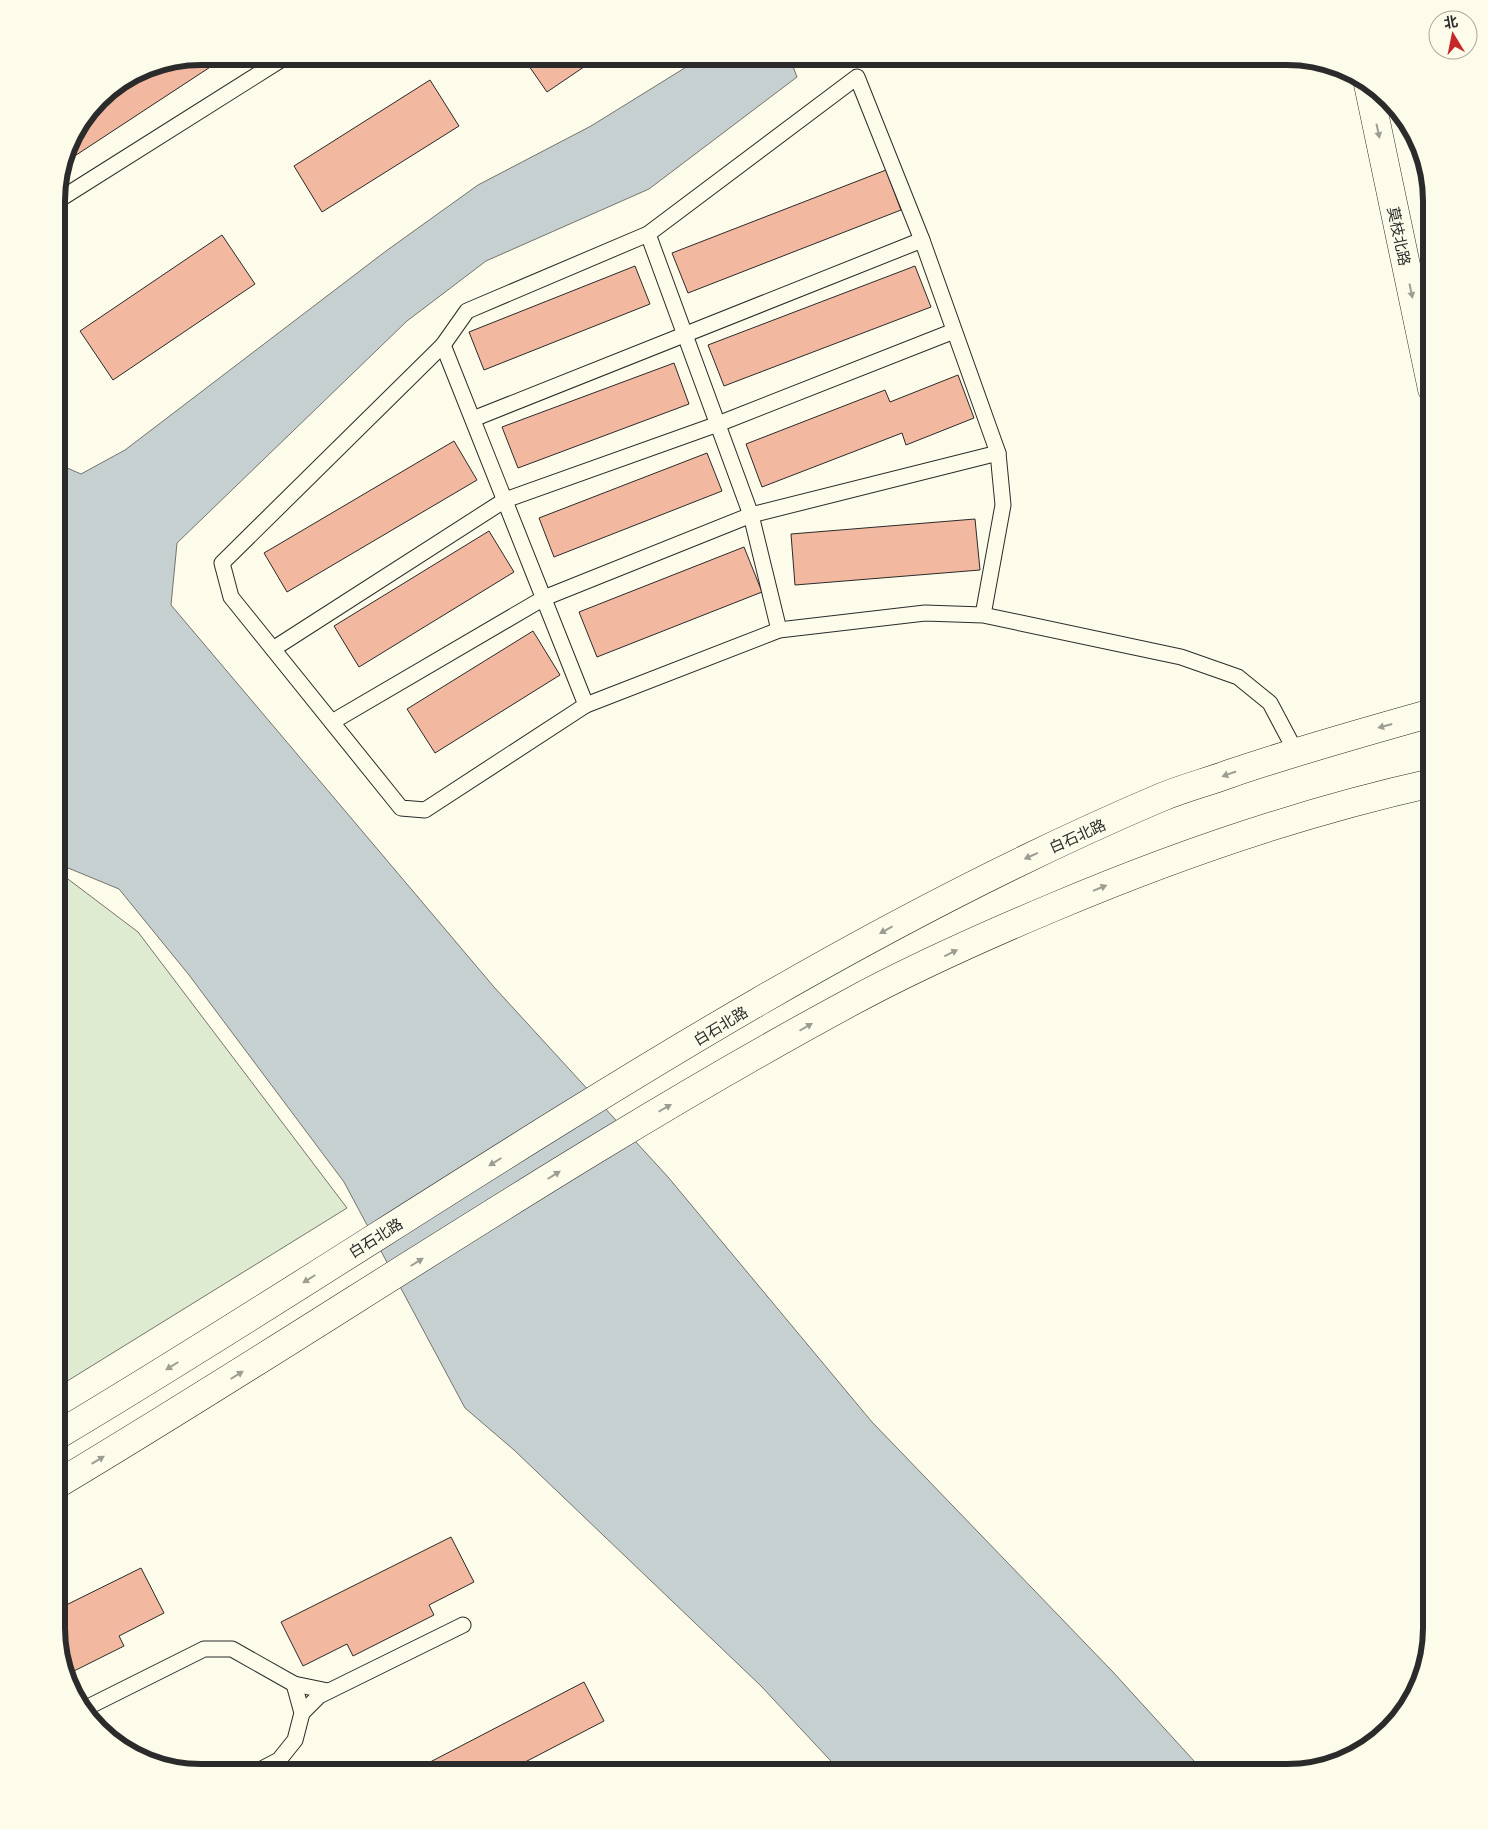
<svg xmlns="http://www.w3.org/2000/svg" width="1488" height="1829" font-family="Literata,'Noto Sans SC',serif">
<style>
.green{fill:#deebd1;stroke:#74746e}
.water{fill:#c7d0d0;stroke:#74746e}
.building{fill:#f2b8a0;stroke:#2b2b2b}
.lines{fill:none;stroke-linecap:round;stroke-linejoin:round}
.service-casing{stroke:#2b2b2b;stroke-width:17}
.tertiary-casing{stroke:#2b2b2b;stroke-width:29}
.secondary-casing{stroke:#2b2b2b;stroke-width:29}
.service{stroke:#fdfbea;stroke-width:15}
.tertiary{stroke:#fdfbea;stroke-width:28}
.secondary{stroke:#fdfbea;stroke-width:28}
.oneway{fill:#9e9d94}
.labels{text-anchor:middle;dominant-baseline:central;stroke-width:4;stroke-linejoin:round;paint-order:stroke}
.street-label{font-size:15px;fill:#2b2b2b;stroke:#fdfbea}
.rim{fill:none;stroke:#2b2b2b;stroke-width:6}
</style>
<rect width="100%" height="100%" fill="#fdfbea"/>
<path class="green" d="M56 870 138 932 347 1208 56 1388Z"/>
<path class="water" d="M704 56H789L797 77 649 189 486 261 407 321 177 543 171 605 494 987 668 1177 872 1422 1113 1672 1205 1773H842L761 1686 514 1450 465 1408 344 1182 189 975 119 889 56 863 57 457 65 467 81 474 125 450 386 251 478 185 591 126Z"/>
<g class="building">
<path d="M201 56H227L64 163 71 137 105 92 146 67Z"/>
<path d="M522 56H600L547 92Z"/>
<path d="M430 80 459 126 322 212 294 166Z"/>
<path d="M886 170 901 210 688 293 672 253Z"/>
<path d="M222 235 255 284 113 380 80 331Z"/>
<path d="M635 266 650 304 484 370 469 332Z"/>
<path d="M915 266 931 307 724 386 708 345Z"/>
<path d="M674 363 689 404 518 468 502 427Z"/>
<path d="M958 375 974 418 906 445 902 433 762 487 746 444 885 390 890 402Z"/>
<path d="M454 441 477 480 287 592 264 553Z"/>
<path d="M707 453 722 491 554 557 539 518Z"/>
<path d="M975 519 980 570 795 585 791 534Z"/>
<path d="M489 531 514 572 359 667 334 626Z"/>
<path d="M744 547 762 592 597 657 579 612Z"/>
<path d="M533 631 560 675 435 753 407 709Z"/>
<path d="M451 1537 474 1582 429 1605 434 1615 353 1656 347 1644 303 1666 281 1622Z"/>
<path d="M141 1568 164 1613 119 1636 124 1646 70 1673 56 1628V1610Z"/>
<path d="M584 1682 604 1721 504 1773H409Z"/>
</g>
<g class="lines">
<g class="service-casing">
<g id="service">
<path d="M57 201 287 56"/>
<path d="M648 234 751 515 779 630"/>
<path d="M443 345 586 705"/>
<path d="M473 419 922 240"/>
<path d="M983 615 1003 505 998 453 922 240 857 77 648 234 467 311 443 345 222 563 231 597 401 808 425 810 586 705 779 630 925 613 983 615 1181 657 1238 677 1270 703 1296 752"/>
<path d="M273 649 505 500 718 424 954 331"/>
<path d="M332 722 544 598 751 515 998 453"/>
<path d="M294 1684 302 1713"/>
<path d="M82 1710 204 1649H232L294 1684 328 1691"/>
<path d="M254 1773 279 1760 295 1740 302 1713 319 1696 463 1625"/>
</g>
</g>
<g class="tertiary-casing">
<path id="tertiary" d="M1368 84 1432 389"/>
</g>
<g class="secondary-casing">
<g id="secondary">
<path d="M56 1436C422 1218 768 964 1162 797 1184 788 1207 782 1229 774 1296 751 1364 732 1432 713"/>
<path d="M56 1485C322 1326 577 1150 849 1003 915 967 985 936 1054 907 1177 855 1302 812 1432 783"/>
</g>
</g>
<use href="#service" class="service"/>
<use href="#tertiary" class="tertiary"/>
<use href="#secondary" class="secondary"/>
</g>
<defs><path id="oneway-solid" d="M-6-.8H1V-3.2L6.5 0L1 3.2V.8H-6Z" transform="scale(1.25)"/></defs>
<g class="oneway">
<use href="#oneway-solid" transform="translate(1378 131) rotate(78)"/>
<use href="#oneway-solid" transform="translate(1411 291) rotate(78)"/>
<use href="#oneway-solid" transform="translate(1385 726) rotate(165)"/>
<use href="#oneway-solid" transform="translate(1229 774) rotate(161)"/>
<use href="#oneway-solid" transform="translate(1031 856) rotate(156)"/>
<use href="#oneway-solid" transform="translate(1100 888) rotate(-22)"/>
<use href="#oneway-solid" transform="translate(886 930) rotate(151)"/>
<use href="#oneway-solid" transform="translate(951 953) rotate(-26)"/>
<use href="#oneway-solid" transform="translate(806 1027) rotate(-30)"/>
<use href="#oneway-solid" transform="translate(665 1108) rotate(-30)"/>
<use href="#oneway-solid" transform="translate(495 1162) rotate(148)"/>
<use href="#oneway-solid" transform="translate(554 1175) rotate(-32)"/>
<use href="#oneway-solid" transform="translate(417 1262) rotate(-32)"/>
<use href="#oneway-solid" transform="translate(309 1279) rotate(148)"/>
<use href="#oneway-solid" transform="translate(172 1366) rotate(148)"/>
<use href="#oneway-solid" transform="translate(237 1375) rotate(-32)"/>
<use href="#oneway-solid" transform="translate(98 1460) rotate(-31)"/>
</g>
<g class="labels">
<g class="street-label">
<text transform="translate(1400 236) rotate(78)">莫枝北路</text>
<text transform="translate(1077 835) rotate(-24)">白石北路</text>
<text transform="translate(720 1025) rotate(-31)">白石北路</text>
<text transform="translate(375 1237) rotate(-32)">白石北路</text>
</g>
</g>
<path d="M0 0H1488V1829H0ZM201 65H1287A136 136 0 0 1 1423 201V1628A136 136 0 0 1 1287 1764H201A136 136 0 0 1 65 1628V201A136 136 0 0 1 201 65Z" fill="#fdfbea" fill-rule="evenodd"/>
<path class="rim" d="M201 65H1287A136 136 0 0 1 1423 201V1628A136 136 0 0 1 1287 1764H201A136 136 0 0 1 65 1628V201A136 136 0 0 1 201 65Z"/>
<g transform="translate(1453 35) rotate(350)"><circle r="24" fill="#fdfbea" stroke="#a9a89e"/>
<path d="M0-4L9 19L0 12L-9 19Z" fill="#c62828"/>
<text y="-8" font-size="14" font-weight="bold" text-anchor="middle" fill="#2b2b2b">北</text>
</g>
</svg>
